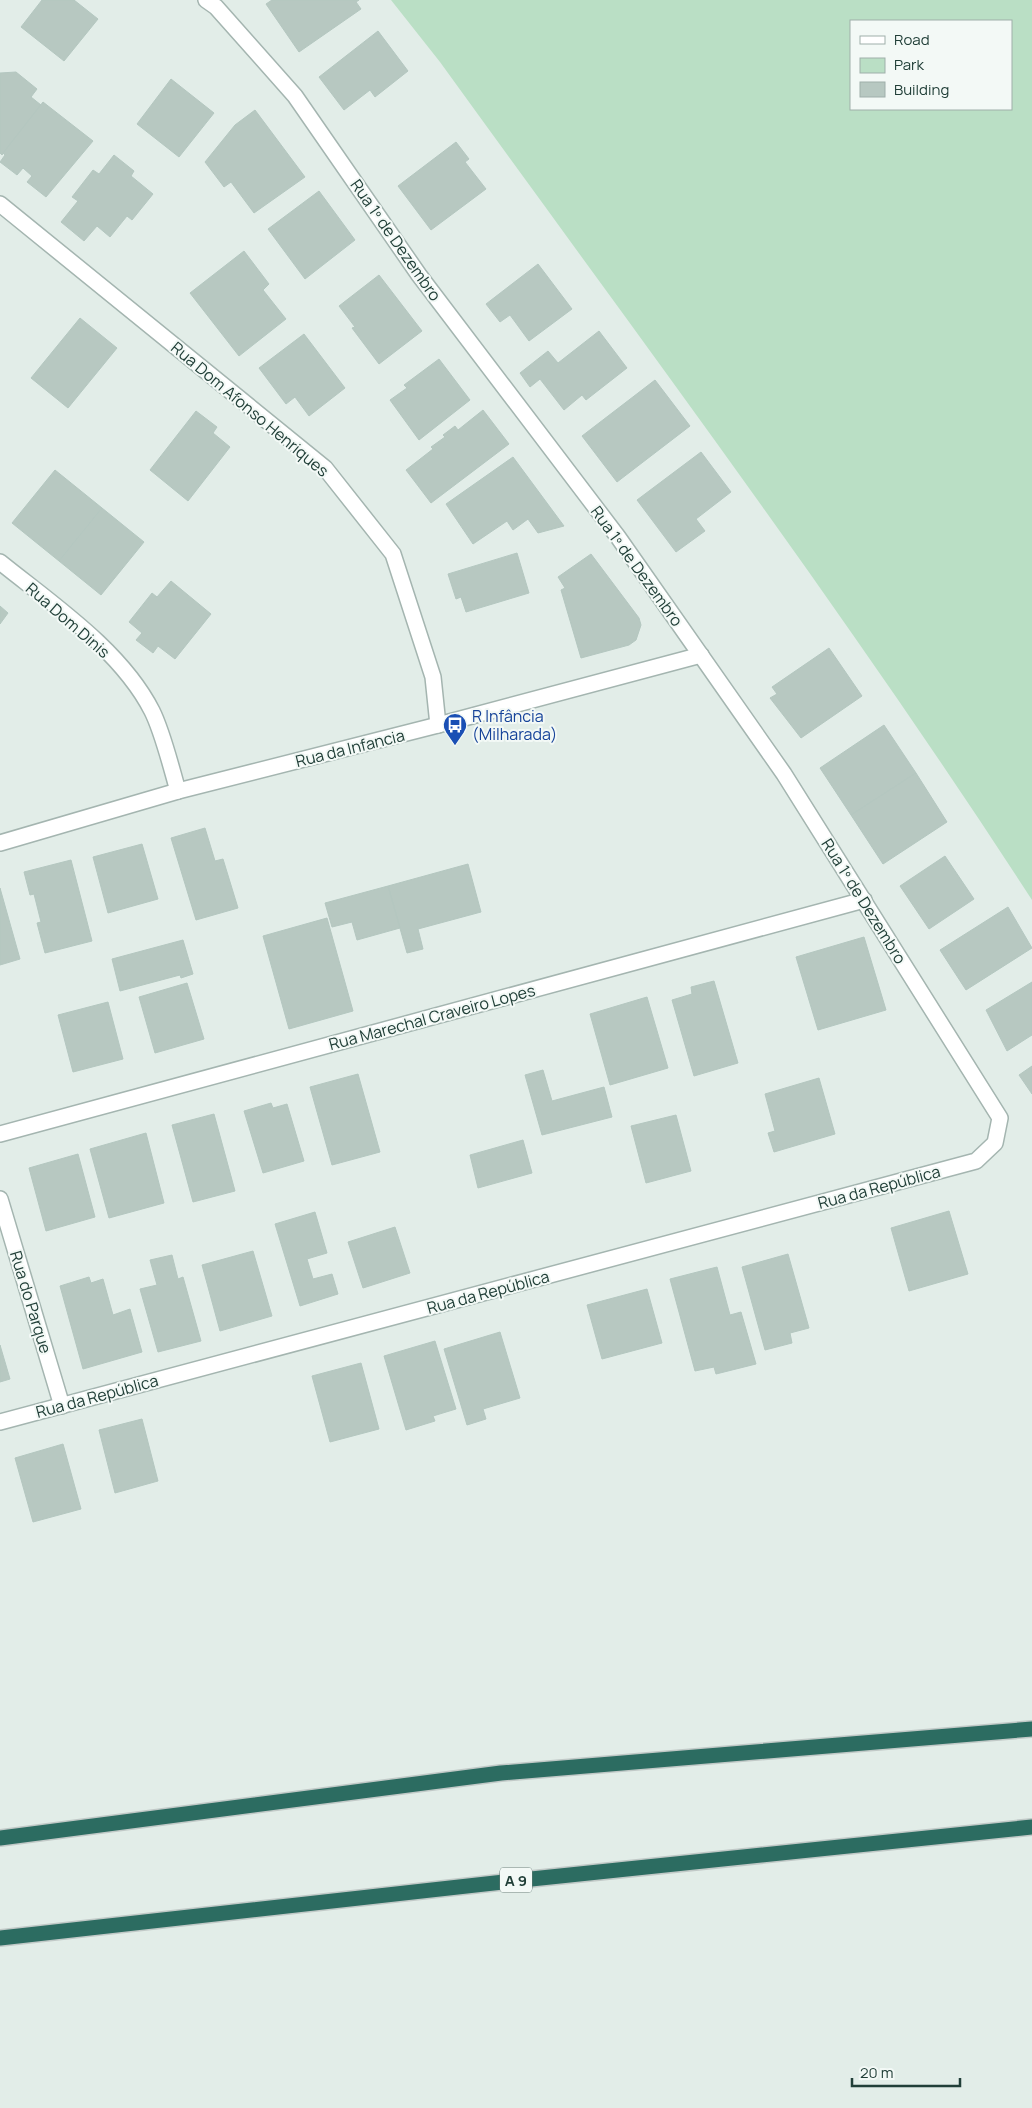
<svg xmlns="http://www.w3.org/2000/svg" width="1032" height="2108" font-family="Manrope,sans-serif">
<style>
.green{fill:#badfc5;fill-rule:evenodd}
.building{fill:#b7c8c1;stroke:#b4c7c0}
.lines{fill:none;stroke-linecap:round;stroke-linejoin:round}
.street-casing{stroke:#a4b5b0;stroke-width:18}
.highway-casing{stroke:#c1c9c7;stroke-width:18}
.street{stroke:#fff;stroke-width:15}
.highway{stroke:#2c6c61;stroke-width:15}
.labels{text-anchor:middle;dominant-baseline:central;stroke-width:4;stroke-linejoin:round;paint-order:stroke}
.shield{fill:#f3f9f6;stroke:#607771;stroke-width:1}
.shield-label{font-size:15px;font-weight:bold;fill:#213f38}
.street-label{font-size:16px;fill:#213f38;stroke:#f3f9f6}
.transit-label{font-size:16px;fill:#164399;stroke:#f3f9f6;text-anchor:start}
</style>
<rect width="100%" height="100%" fill="#e2ede8"/>
<path class="green" d="M391 0H1032V900C846 613 640 339 440 62ZM851 21H1011V109H851Z"/>
<g class="building">
<path d="M42 0H74L98 19 64 61 21 27Z"/>
<path d="M272 0H359L356 2 361 9 299 52 266 4Z"/>
<path d="M378 31 408 71 375 97 370 90 344 110 319 77Z"/>
<path d="M16 72 37 89 31 97 41 105 2 155 0 153V73Z"/>
<path d="M171 79 214 113 179 157 137 124Z"/>
<path d="M43 102 93 141 46 197 27 182 32 176 23 168 17 175 0 162 5 155 3 153Z"/>
<path d="M255 110 305 177 254 213 231 182 224 187 205 162 235 125Z"/>
<path d="M456 142 469 159 465 162 486 189 431 230 398 186Z"/>
<path d="M114 155 134 171 131 176 153 194 132 220 127 216 110 237 97 226 84 241 61 222 78 201 72 197 93 170 99 174Z"/>
<path d="M319 191 355 240 305 279 268 229Z"/>
<path d="M244 251 269 284 263 290 286 319 239 356 190 293Z"/>
<path d="M538 264 572 309 529 341 510 315 500 322 486 304Z"/>
<path d="M379 275 422 331 379 364 352 328 355 327 339 306Z"/>
<path d="M80 318 117 348 68 408 31 378Z"/>
<path d="M599 331 627 368 586 400 582 395 564 410 540 379 530 387 520 373 548 351 558 363Z"/>
<path d="M304 334 345 388 309 416 295 397 286 404 259 368Z"/>
<path d="M439 359 470 400 419 440 390 400 407 388 404 385Z"/>
<path d="M655 380 690 426 617 482 582 436Z"/>
<path d="M483 410 509 444 431 503 406 470 433 449 431 447 445 437 443 435 455 426 458 430Z"/>
<path d="M196 411 217 427 213 433 230 447 188 501 150 470Z"/>
<path d="M701 452 731 492 696 519 705 531 676 552 637 500Z"/>
<path d="M513 457 564 526 538 533 528 519 513 530 507 521 473 544 446 504Z"/>
<path d="M55 470 102 508 59 561 12 523Z"/>
<path d="M102 508 144 542 101 595 59 561Z"/>
<path d="M517 553 529 593 466 612 461 597 456 599 448 574Z"/>
<path d="M591 554 639 618 641 625 636 640 629 645 581 658 561 590 565 588 558 577Z"/>
<path d="M171 581 211 614 175 659 158 646 153 653 136 640 142 633 129 622 152 593 157 597Z"/>
<path d="M0 606 8 613 0 624Z"/>
<path d="M829 648 862 696 801 738 770 698 777 694 772 687Z"/>
<path d="M884 725 916 773 851 815 820 768Z"/>
<path d="M916 773 947 822 883 864 851 815Z"/>
<path d="M205 828 215 861 223 859 238 908 196 920 171 838Z"/>
<path d="M142 844 158 899 108 913 93 857Z"/>
<path d="M945 856 974 899 929 929 900 886Z"/>
<path d="M71 860 92 941 45 953 37 923 41 922 34 894 30 895 24 872Z"/>
<path d="M468 864 481 912 418 929 423 949 407 953 388 886Z"/>
<path d="M388 886 400 928 357 940 352 922 332 927 325 903Z"/>
<path d="M0 888 20 959 0 965Z"/>
<path d="M1008 907 1032 948 966 990 940 950Z"/>
<path d="M327 918 353 1011 289 1029 263 936Z"/>
<path d="M864 937 886 1010 818 1030 796 957Z"/>
<path d="M183 940 193 974 181 978 180 975 120 991 112 959Z"/>
<path d="M714 981 738 1063 694 1076 672 1000 692 994 691 987Z"/>
<path d="M1032 982V1035L1007 1051 986 1010Z"/>
<path d="M187 983 204 1039 155 1053 139 997Z"/>
<path d="M647 997 668 1068 610 1085 590 1014Z"/>
<path d="M108 1002 123 1059 73 1072 58 1015Z"/>
<path d="M1032 1066V1094L1019 1075Z"/>
<path d="M543 1070 552 1101 604 1087 612 1117 542 1135 525 1075Z"/>
<path d="M358 1074 380 1152 332 1165 310 1087Z"/>
<path d="M819 1078 835 1134 774 1152 768 1133 775 1131 765 1094Z"/>
<path d="M271 1103 273 1108 287 1104 304 1161 263 1173 244 1111Z"/>
<path d="M214 1114 235 1191 193 1202 172 1125Z"/>
<path d="M676 1115 691 1171 646 1183 631 1126Z"/>
<path d="M146 1133 164 1203 109 1218 90 1149Z"/>
<path d="M523 1140 532 1173 478 1188 470 1155Z"/>
<path d="M78 1154 95 1217 46 1231 29 1168Z"/>
<path d="M949 1211 968 1274 909 1291 891 1228Z"/>
<path d="M315 1212 327 1253 307 1259 313 1279 332 1274 338 1294 300 1306 275 1224Z"/>
<path d="M395 1227 410 1273 363 1288 348 1242Z"/>
<path d="M253 1251 272 1316 220 1331 202 1265Z"/>
<path d="M788 1254 809 1328 790 1333 792 1343 765 1350 742 1267Z"/>
<path d="M172 1255 178 1279 183 1277 201 1341 158 1352 140 1289 157 1285 150 1260Z"/>
<path d="M717 1267 730 1315 741 1312 756 1364 716 1374 714 1367 695 1371 670 1279Z"/>
<path d="M89 1277 91 1283 103 1279 113 1315 130 1309 142 1352 83 1369 60 1286Z"/>
<path d="M647 1289 662 1343 602 1359 587 1305Z"/>
<path d="M500 1332 520 1398 483 1409 486 1419 467 1425 444 1349Z"/>
<path d="M435 1341 456 1409 433 1416 435 1421 406 1430 384 1356Z"/>
<path d="M0 1345 10 1379 0 1382Z"/>
<path d="M361 1363 379 1429 330 1442 312 1376Z"/>
<path d="M142 1419 158 1481 115 1493 99 1430Z"/>
<path d="M63 1444 81 1509 33 1522 15 1458Z"/>
</g>
<g class="lines">
<g class="street-casing">
<g id="street">
<path d="M0 204 325 468 393 554 433 677 438 725"/>
<path d="M0 562C52 604 121 650 152 711 163 733 171 767 178 791"/>
<path d="M0 843 178 791 438 725 701 655"/>
<path d="M0 1134 864 900"/>
<path d="M0 1199 62 1406"/>
<path d="M0 1422 976 1161 995 1143 1000 1118 784 774 618 537 419 275 295 96 216 7 206 0"/>
</g>
</g>
<g class="highway-casing">
<g id="highway">
<path d="M0 1838 501 1773 1032 1729"/>
<path d="M0 1938 512 1881 1032 1827"/>
</g>
</g>
<use href="#street" class="street"/>
<use href="#highway" class="highway"/>
</g>
<defs>
<g id="bus-pin" transform="scale(1.25)"><path d="M0 17L-7.5 6A9.5 9.5 0 1 1 7.5 6Z" fill="#1a4fb4" stroke="#f3f9f6"/><path d="M-5-6H5V4H4V6H2V4H-2V6H-4V4H-5ZM-3.5-4V0h7V-4ZM-3.5 1.2v1.5H-2V1.2ZM2 1.2v1.5H3.5V1.2Z" fill="#fff"/></g>
</defs>
<g fill-rule="evenodd">
<use href="#bus-pin" x="455" y="725"/>
</g>
<g class="labels">
<rect class="shield" x="500" y="1867.5" width="32" height="25" rx="4"/>
<g class="shield-label">
<text x="516" y="1880">A 9</text>
</g>
<g class="street-label">
<text transform="translate(396 240) rotate(55)">Rua 1º de Dezembro</text>
<text transform="translate(250 409) rotate(40)">Rua Dom Afonso Henriques</text>
<text transform="translate(637 566) rotate(54)">Rua 1º de Dezembro</text>
<text transform="translate(68 620) rotate(41)">Rua Dom Dinis</text>
<text transform="translate(350 748) rotate(-14)">Rua da Infancia</text>
<text transform="translate(864 901) rotate(58)">Rua 1º de Dezembro</text>
<text transform="translate(432 1017) rotate(-15)">Rua Marechal Craveiro Lopes</text>
<text transform="translate(879 1187) rotate(-15)">Rua da República</text>
<text transform="translate(488 1292) rotate(-15)">Rua da República</text>
<text transform="translate(31 1302) rotate(73)">Rua do Parque</text>
<text transform="translate(97 1396) rotate(-15)">Rua da República</text>
</g>
<g class="transit-label">
<text x="472" y="716">R Infância<tspan x="472" dy="18">(Milharada)</tspan></text>
</g>
</g>
<rect x="850" y="20" width="162" height="90" fill="#f3f9f6" stroke="#9fafaa"/>
<rect x="860" y="36" width="25" height="8" fill="#ffffff" stroke="#9fafaa"/>
<text x="894" y="45" font-size="15" fill="#213f38">Road</text>
<rect x="860" y="58" width="25" height="15" fill="#badfc5" stroke="#9fafaa"/>
<text x="894" y="70" font-size="15" fill="#213f38">Park</text>
<rect x="860" y="82" width="25" height="15" fill="#b7c8c1" stroke="#9fafaa"/>
<text x="894" y="95" font-size="15" fill="#213f38">Building</text>
<path d="M852 2078v8h108v-8" fill="none" stroke="#213f38" stroke-width="2.5"/>
<text x="860" y="2078" font-size="15" fill="#213f38" stroke="#f3f9f6" stroke-width="4" paint-order="stroke">20 m</text>
</svg>
